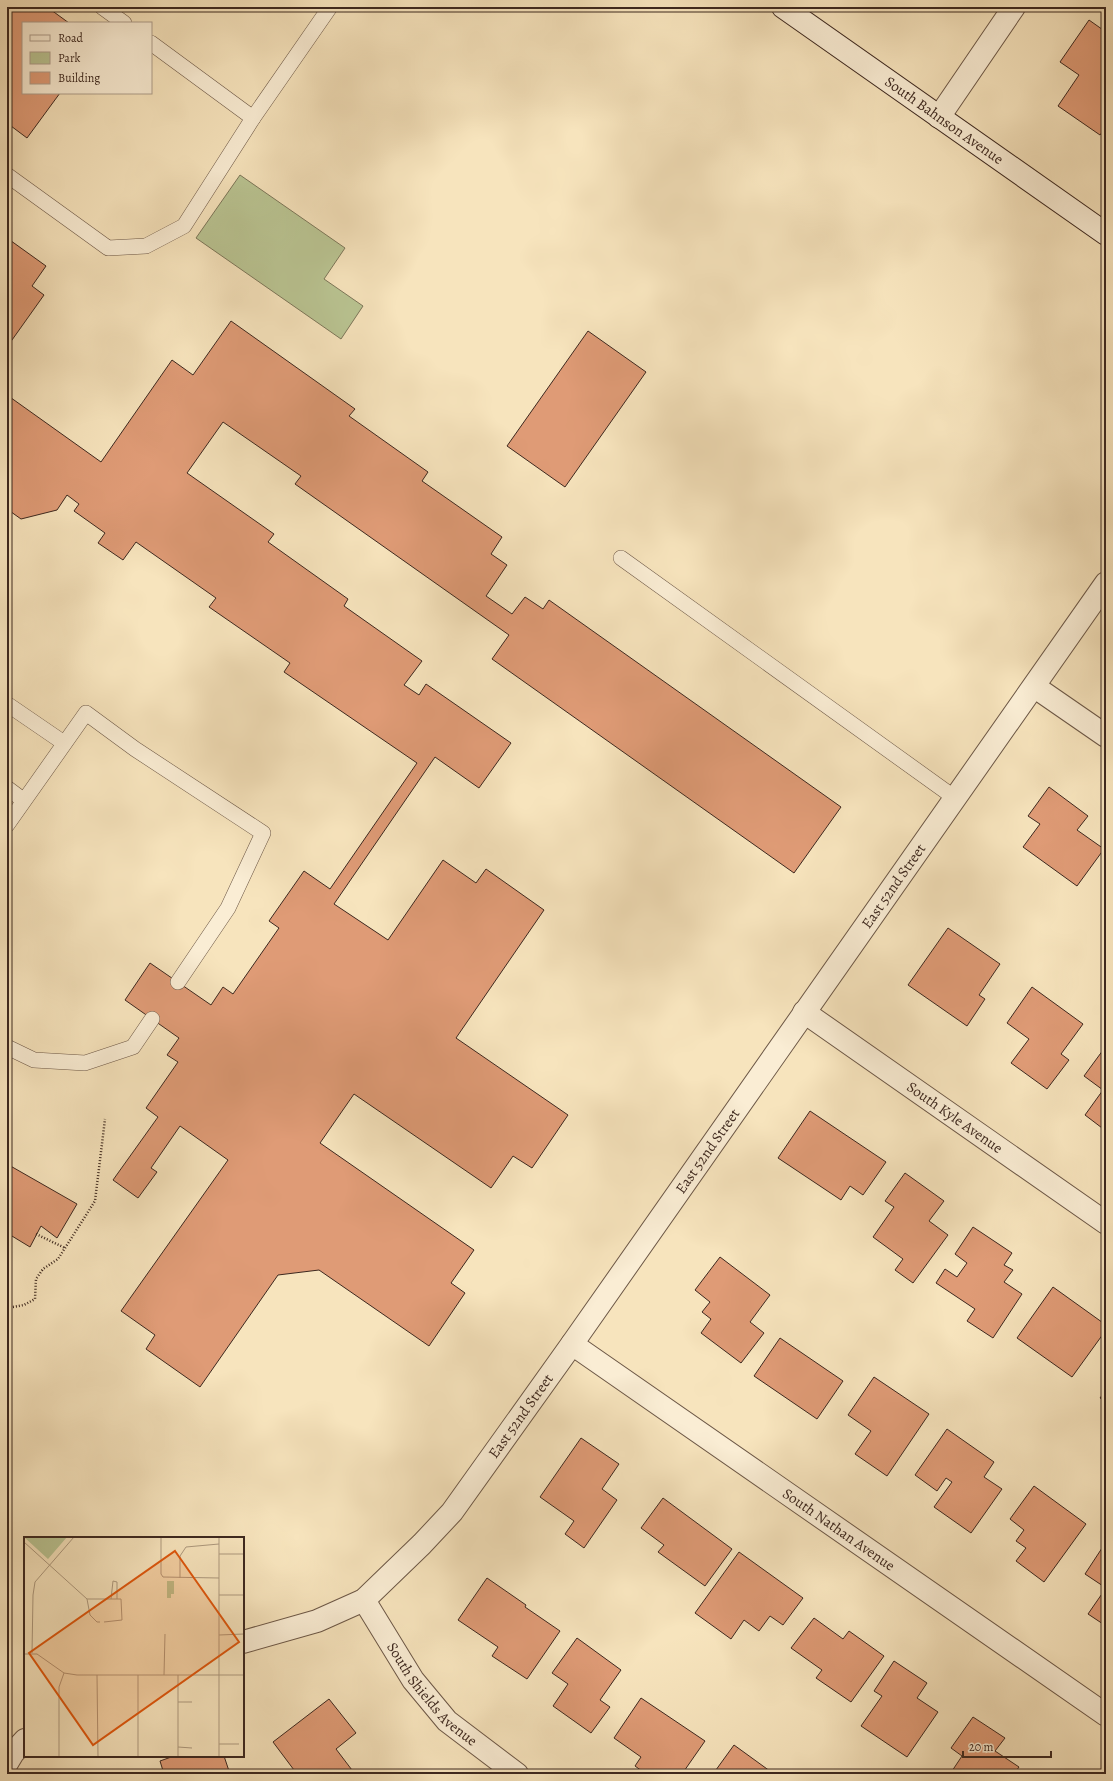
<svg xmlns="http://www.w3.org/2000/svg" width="1113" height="1781" font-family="Alegreya,serif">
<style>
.green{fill:#bac593;stroke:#7c7659}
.building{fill:#df9b76;stroke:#3d281f}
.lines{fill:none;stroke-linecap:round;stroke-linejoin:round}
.lane-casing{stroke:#6c5746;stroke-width:16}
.street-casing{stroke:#6c5746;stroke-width:24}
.secondary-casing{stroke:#3d281f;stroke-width:24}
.path{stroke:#3d281f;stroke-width:2.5;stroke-dasharray:1 2;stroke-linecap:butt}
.lane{stroke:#faedd4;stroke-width:15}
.street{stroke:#faedd4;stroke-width:22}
.secondary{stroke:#faedd4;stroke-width:22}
.labels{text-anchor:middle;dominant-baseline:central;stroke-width:4;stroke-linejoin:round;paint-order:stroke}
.street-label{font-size:15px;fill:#3d281f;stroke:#faedd4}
.inset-road{fill:none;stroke:#ad997e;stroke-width:1}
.view{fill:#df570d;fill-opacity:0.15;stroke:#df570d;stroke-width:2}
.inset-edge{fill:none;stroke:#3d281f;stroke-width:2}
</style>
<rect width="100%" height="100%" fill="#f7e4bd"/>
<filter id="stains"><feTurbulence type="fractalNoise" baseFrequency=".005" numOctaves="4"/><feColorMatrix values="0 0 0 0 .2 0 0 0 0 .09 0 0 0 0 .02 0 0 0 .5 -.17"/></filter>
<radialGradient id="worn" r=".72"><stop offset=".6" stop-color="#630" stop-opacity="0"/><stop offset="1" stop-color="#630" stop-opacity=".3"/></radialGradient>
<path class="green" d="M240 175 345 248 324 279 363 306 341 339 196 238Z"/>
<g class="building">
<path d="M7 7H47L69 23H23V93H60L27 138 7 123Z"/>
<path d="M1089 20 1106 32V127L1100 135 1058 106 1079 75 1060 62Z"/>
<path d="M7 238 46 266 32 286 44 295 7 347Z"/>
<path d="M231 321 355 409 349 416 428 472 422 481 502 537 491 554 507 565 486 596 512 614 525 597 543 609 549 600 841 807 794 873 492 659 509 635 295 484 301 476 223 422 187 473 274 534 268 542 348 599 344 606 422 661 404 685 419 695 426 684 511 743 479 788 435 757 334 904 388 940 443 860 476 883 486 869 544 910 456 1038 568 1115 532 1168 513 1156 491 1188 354 1094 320 1143 474 1250 451 1283 465 1293 429 1346 319 1270 278 1275 200 1387 146 1349 155 1335 121 1311 228 1160 180 1126 151 1168 157 1172 138 1198 113 1180 158 1117 146 1108 178 1062 167 1055 179 1038 125 1000 150 963 211 1005 223 987 233 994 279 928 269 921 304 871 330 889 417 763 284 672 290 663 209 607 216 598 136 542 123 560 98 543 105 533 74 511 79 504 67 495 57 510 21 519 7 509V395L101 462 172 360 193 375Z"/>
<path d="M588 331 646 372 565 487 507 446Z"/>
<path d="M1049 787 1088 816 1077 830 1104 849 1077 886 1023 847 1040 824 1028 816Z"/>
<path d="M948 928 1000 964 979 995 985 999 967 1026 908 985Z"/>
<path d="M1032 987 1083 1024 1061 1054 1069 1060 1047 1089 1011 1063 1029 1039 1007 1023Z"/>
<path d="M1106 1046V1131L1085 1115 1103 1090 1084 1076Z"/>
<path d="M810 1111 886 1162 863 1195 850 1186 841 1200 778 1158Z"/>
<path d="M7 1164 77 1204 57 1238 41 1226 30 1247 7 1233Z"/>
<path d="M905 1173 944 1201 929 1221 948 1235 913 1283 895 1270 903 1259 873 1237 894 1207 885 1201Z"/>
<path d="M973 1227 1012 1253 1004 1265 1013 1270 1004 1282 1022 1294 993 1338 967 1321 975 1309 936 1283 945 1269 957 1277 967 1263 955 1254Z"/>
<path d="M720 1257 770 1295 750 1322 764 1333 741 1363 701 1333 711 1319 702 1312 710 1302 695 1290Z"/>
<path d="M1053 1287 1106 1325V1330L1072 1377 1017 1338Z"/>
<path d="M780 1338 843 1381 817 1419 754 1376Z"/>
<path d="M874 1377 929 1414 887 1476 855 1454 871 1431 848 1415Z"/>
<path d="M1106 1390V1401L1100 1398Z"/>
<path d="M947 1429 994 1462 984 1477 1002 1489 971 1533 934 1507 952 1482 946 1478 937 1491 915 1475Z"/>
<path d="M581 1438 619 1464 602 1489 617 1500 584 1548 565 1534 574 1521 540 1497Z"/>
<path d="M1034 1486 1086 1524 1044 1582 1016 1561 1026 1548 1016 1541 1024 1530 1010 1519Z"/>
<path d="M663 1498 732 1549 705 1586 658 1552 664 1545 641 1528Z"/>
<path d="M1106 1542V1588L1085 1574Z"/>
<path d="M739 1552 803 1598 783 1625 770 1616 759 1631 744 1620 731 1639 695 1613Z"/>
<path d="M487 1578 526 1605 525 1607 560 1631 527 1679 492 1656 498 1647 458 1620Z"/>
<path d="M1106 1588V1626L1088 1614Z"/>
<path d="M814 1618 843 1639 849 1631 884 1656 851 1702 816 1678 822 1670 791 1648Z"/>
<path d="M577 1638 621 1670 600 1700 610 1707 591 1733 553 1706 568 1684 552 1673Z"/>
<path d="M894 1661 927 1683 917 1698 938 1712 907 1757 861 1726 882 1696 874 1691Z"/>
<path d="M641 1698 705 1741 682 1774H646L635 1766 641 1757 614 1738Z"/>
<path d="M329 1699 356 1733 336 1749 355 1774H297L273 1742Z"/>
<path d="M973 1717 1005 1738 995 1751 1019 1767 1014 1774H950L962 1756 951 1748Z"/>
<path d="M734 1745 774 1774H713Z"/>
<path d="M174 1756H224L230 1774H164L160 1761Z"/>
</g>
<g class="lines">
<g class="lane-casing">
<g id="lane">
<path d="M102 7 124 23"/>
<path d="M151 43 253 118"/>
<path d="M7 175 108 248 146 246 184 226 253 118 330 7"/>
<path d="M621 558 955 798"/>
<path d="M7 704 64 743"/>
<path d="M7 788 23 800"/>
<path d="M7 825 86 713 135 749 263 833 228 908 178 982"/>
<path d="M7 1047 34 1060 85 1063 133 1047 152 1019"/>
</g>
</g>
<g class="street-casing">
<g id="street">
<path d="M939 117 1014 7"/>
<path d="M1035 687 1106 736"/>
<path id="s1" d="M804 1012 1106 1223"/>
<path id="s2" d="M572 1344 1106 1715"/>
<path id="s3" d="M364 1600 413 1680 447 1721 517 1774"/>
<path id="s4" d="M243 1642 317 1621 364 1600 422 1544 452 1512 572 1344 1106 583"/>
<path d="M7 1763 13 1753 25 1740"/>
</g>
</g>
<g class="secondary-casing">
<g id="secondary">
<path id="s5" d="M783 7 1106 234"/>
</g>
</g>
<g class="path">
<path d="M36 1234 65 1248"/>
<path d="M7 1308 24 1305 35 1299 36 1279 43 1269 58 1259 95 1201 105 1119"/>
</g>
<use href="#lane" class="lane"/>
<use href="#street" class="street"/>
<use href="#secondary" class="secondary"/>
</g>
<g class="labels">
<g class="street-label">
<text stroke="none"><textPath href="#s5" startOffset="197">South Bahnson Avenue</textPath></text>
<text stroke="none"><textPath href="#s4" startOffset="1019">East 52nd Street</textPath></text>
<text stroke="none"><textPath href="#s1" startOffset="184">South Kyle Avenue</textPath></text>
<text stroke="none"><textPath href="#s4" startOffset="695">East 52nd Street</textPath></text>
<text stroke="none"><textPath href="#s4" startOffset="371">East 52nd Street</textPath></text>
<text stroke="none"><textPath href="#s2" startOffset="325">South Nathan Avenue</textPath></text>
<text stroke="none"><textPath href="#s3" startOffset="117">South Shields Avenue</textPath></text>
</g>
</g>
<g transform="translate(24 1537)">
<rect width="220" height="220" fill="#f7e4bd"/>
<path d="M0 0H43L24 22ZM143 44H150V57H147V61H143Z" fill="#bac593"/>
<path class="inset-road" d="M137 0V37L139 40 195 41M0 5 63 62M195 17H220M156 41V19L162 10 195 7M195 58H220M87 62 89 44 93 45V62M76 85H73L66 78 63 62H97L98 83 80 85M195 98 220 97M8 116 9 58 11 45 50 0M0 117H13L40 136 53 138H220M73 138 74 220M114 138V220M140 138 141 97M154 138V220M154 165H168M195 207H215M154 210 168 211M35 220V150L40 136M195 220V0"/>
<path class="view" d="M151 14 215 105 69 208 5 116Z"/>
<rect width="220" height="220" class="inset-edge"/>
</g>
<rect width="1113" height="1781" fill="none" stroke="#f7e4bd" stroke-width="24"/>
<rect x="8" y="8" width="1097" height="1765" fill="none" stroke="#3d281f" stroke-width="2"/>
<rect x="12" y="12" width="1089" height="1757" fill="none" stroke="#3d281f"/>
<rect x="22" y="22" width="130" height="72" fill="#faedd4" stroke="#ae9e8c"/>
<rect x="30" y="35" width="20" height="6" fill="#faedd4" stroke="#ae9e8c"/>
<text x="58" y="42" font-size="12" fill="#3d281f">Road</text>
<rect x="30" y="52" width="20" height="12" fill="#bac593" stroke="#ae9e8c"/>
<text x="58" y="62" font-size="12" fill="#3d281f">Park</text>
<rect x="30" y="72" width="20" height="12" fill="#df9b76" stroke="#ae9e8c"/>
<text x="58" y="82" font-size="12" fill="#3d281f">Building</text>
<path d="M963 1751v6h88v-6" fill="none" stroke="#3d281f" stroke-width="2"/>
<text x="969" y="1751" font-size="12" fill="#3d281f" stroke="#faedd4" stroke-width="3" paint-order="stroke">20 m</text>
<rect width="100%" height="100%" filter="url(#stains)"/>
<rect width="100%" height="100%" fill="url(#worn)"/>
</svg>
